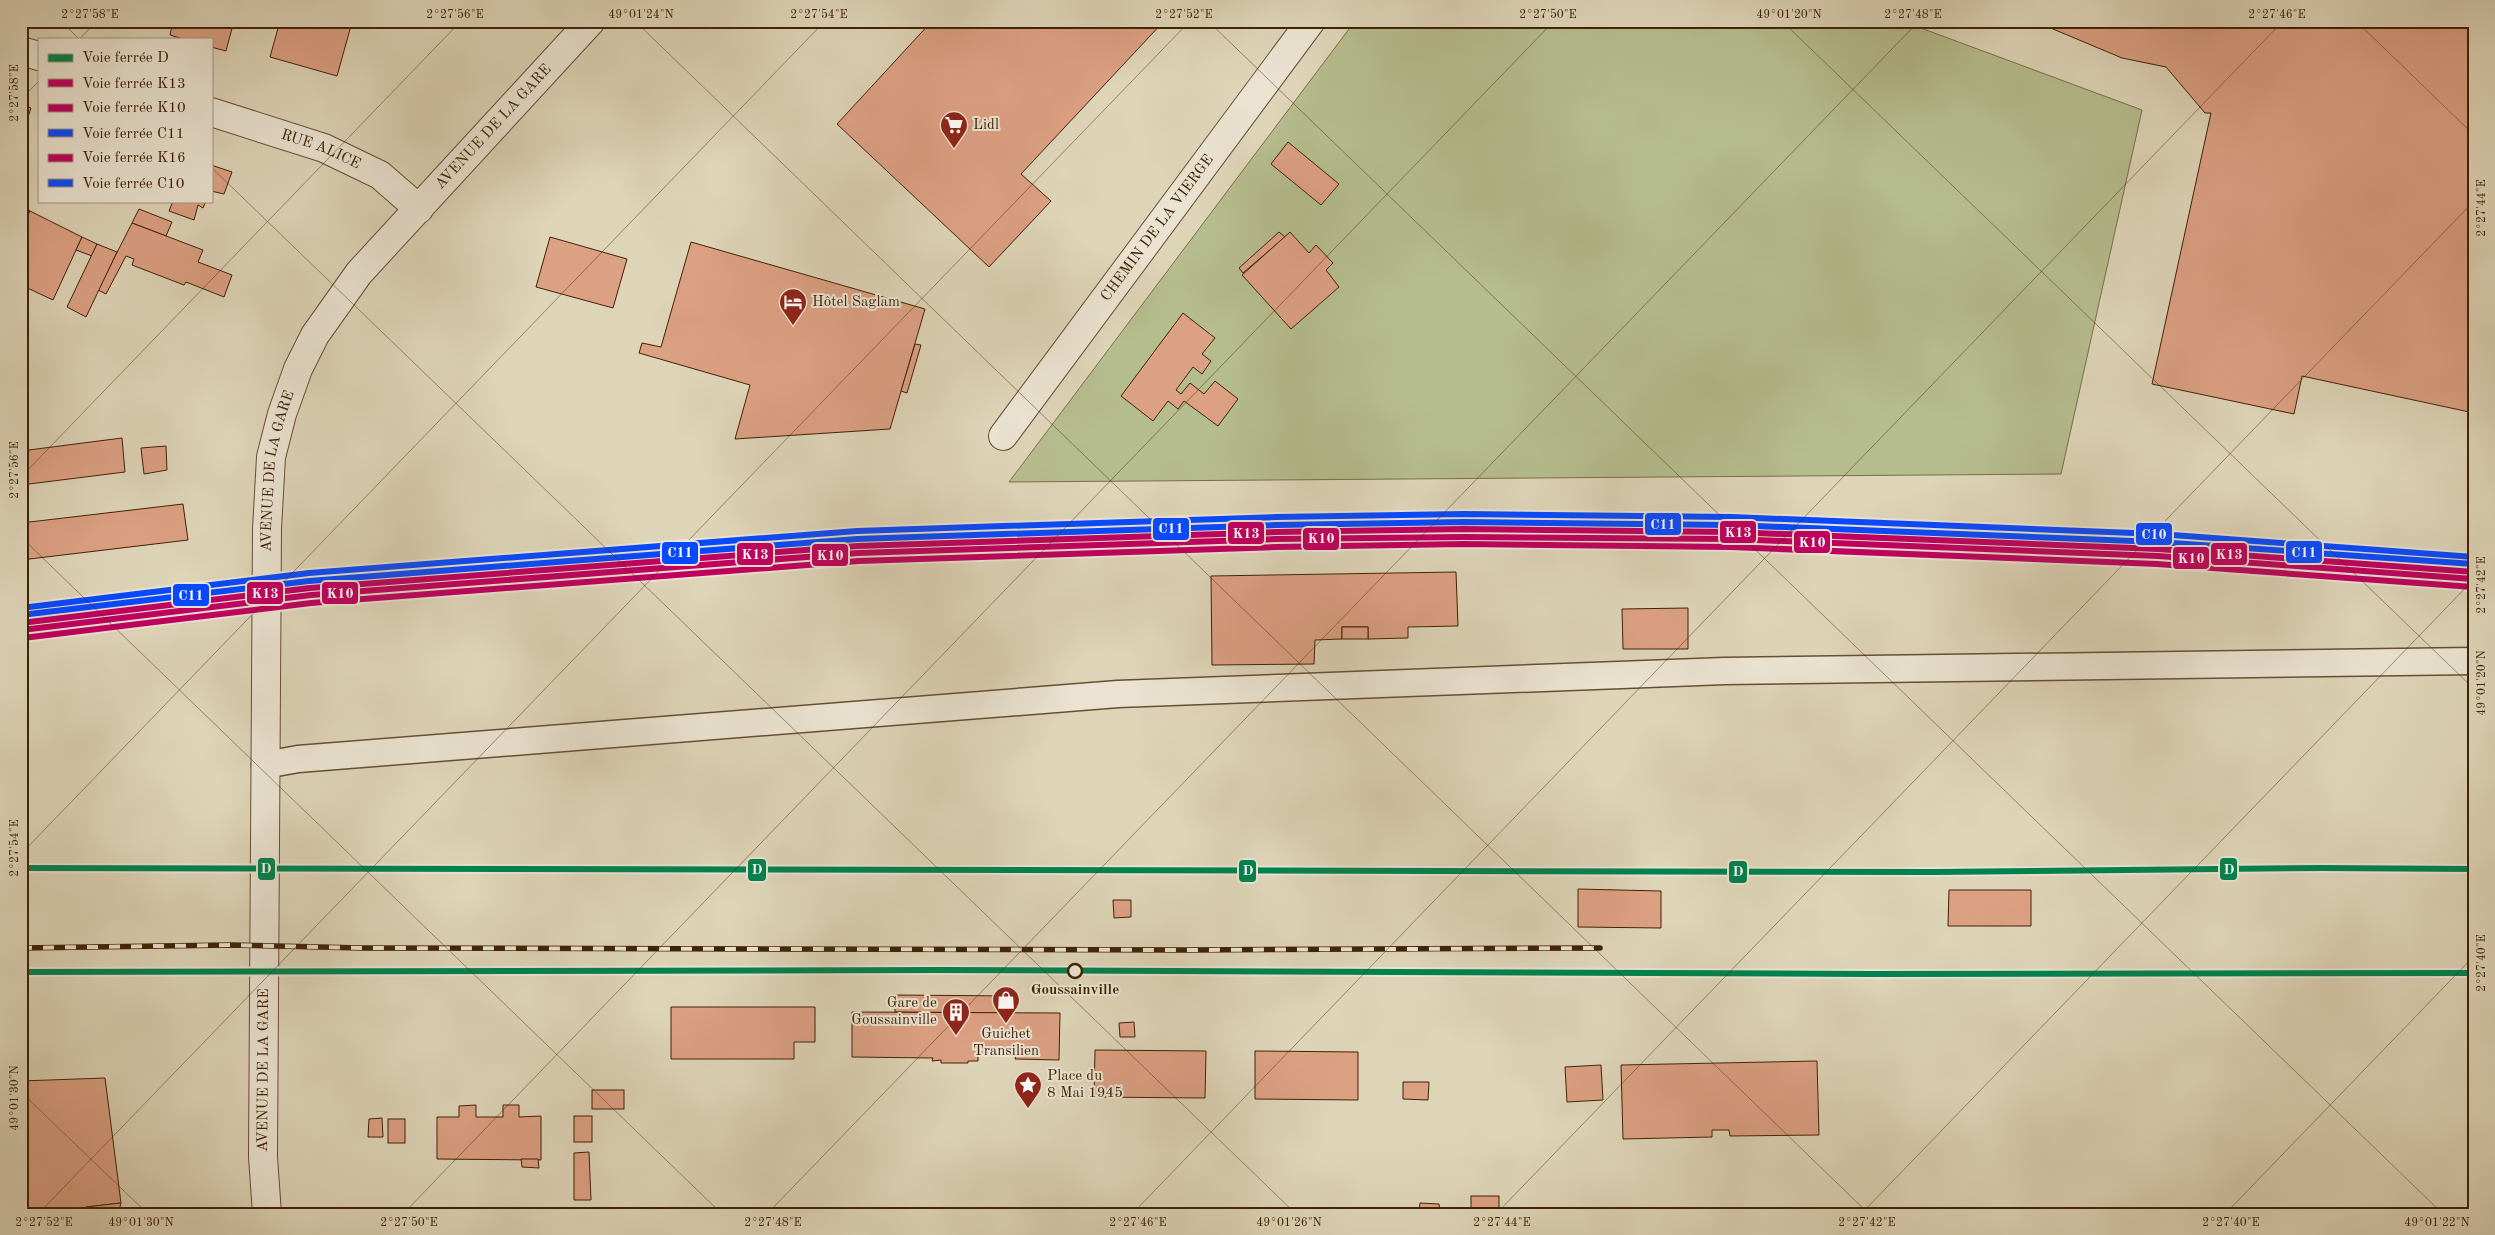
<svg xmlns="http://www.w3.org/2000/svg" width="2495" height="1235" font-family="'Old Standard TT',serif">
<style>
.green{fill:#b5bc8d;stroke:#7a6f49}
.building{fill:#dca083;stroke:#3f2205}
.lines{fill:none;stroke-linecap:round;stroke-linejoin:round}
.service-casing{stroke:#674e32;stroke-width:29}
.minor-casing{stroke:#674e32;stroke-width:30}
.tertiary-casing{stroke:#674e32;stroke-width:30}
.service{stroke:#eae3d1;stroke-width:26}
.minor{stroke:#eae3d1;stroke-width:28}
.tertiary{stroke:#eae3d1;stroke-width:28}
.rail-casing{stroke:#3f2205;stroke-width:5.5}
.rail{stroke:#eae3d1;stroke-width:4;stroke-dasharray:11;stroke-linecap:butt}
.rail-1-casing{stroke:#eae3d1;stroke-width:10}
.rail-2-casing{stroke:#eae3d1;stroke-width:10}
.rail-3-casing{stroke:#eae3d1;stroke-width:10}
.rail-4-casing{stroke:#eae3d1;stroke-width:10}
.rail-5-casing{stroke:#eae3d1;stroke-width:10}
.rail-6-casing{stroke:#eae3d1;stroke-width:10}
.rail-1{stroke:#00824e;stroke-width:6}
.rail-2{stroke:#bf005f;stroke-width:6}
.rail-3{stroke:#bf005f;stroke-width:6}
.rail-4{stroke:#0749ff;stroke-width:6}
.rail-5{stroke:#bf005f;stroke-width:6}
.rail-6{stroke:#0749ff;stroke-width:6}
.ticks{fill:none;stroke:#3f2205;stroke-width:1;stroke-opacity:0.45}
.stop-dot{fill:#eae3d1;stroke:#3f2205;stroke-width:2.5}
.labels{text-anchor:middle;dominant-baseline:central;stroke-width:4;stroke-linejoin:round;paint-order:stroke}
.poi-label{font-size:15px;fill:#3f2205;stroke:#eae3d1;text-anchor:start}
.street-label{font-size:15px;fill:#3f2205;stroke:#eae3d1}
.stop-label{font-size:15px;font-weight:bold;fill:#3f2205;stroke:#eae3d1}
.line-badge{stroke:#eae3d1;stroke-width:2}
.badge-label{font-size:14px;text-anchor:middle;font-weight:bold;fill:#fff}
.neatline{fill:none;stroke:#3f2205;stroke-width:2}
.ticks-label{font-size:12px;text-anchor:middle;fill:#3f2205}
</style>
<rect width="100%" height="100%" fill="#ded4b8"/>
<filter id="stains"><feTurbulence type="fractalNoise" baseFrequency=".004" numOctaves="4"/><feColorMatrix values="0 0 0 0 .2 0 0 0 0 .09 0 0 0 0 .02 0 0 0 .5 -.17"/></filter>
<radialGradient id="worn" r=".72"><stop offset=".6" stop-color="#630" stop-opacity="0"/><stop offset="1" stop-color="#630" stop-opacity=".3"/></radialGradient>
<path class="green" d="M1355 21H1902L2142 110 2061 474 1009 482Z"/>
<g class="building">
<path d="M173 21H234L226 51 211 47V39H183L170 35Z"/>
<path d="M280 21 352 22 337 76 270 57Z"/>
<path d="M932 21H1164L1021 174 1051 201 989 267 837 124Z"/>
<path d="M2034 21H2474V413L2302 376 2294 414 2152 384 2211 113H2205L2166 67 2122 58Z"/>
<path d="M21 104 31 108 23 132H21Z"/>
<path d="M1288 142 1339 184 1321 205 1271 164Z"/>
<path d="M211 165 232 172 224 194 211 191Z"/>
<path d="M173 201H206L203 208 198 205 194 220 169 211Z"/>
<path d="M21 206 30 211 21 228Z"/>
<path d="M139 209 172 222 166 236 132 223Z"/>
<path d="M30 211 82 237 53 300 21 285V228Z"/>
<path d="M132 223 203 250 198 262 232 275 224 297 186 282 184 285 132 265 134 259 126 256 106 294 98 290Z"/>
<path d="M1279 232 1285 237 1243 273 1239 268Z"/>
<path d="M1290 232 1309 253 1316 245 1333 263 1326 270 1339 287 1291 329 1242 275Z"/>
<path d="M82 237 97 244 92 256 76 250Z"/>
<path d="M550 237 627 259 613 308 536 287Z"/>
<path d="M691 242 925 309 890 429 735 439 750 385 639 353 642 343 661 347Z"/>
<path d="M97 244 117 252 86 317 67 307Z"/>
<path d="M1183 313 1215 338 1202 354 1211 361 1202 374 1193 367 1176 390 1181 394 1190 383 1204 394 1215 381 1238 399 1218 426 1184 401 1178 409 1168 401 1153 421 1121 396Z"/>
<path d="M915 344 921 345 907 393 901 391Z"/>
<path d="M122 438 125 472 21 485V451Z"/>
<path d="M166 446 167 470 144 474 141 448Z"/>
<path d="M183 504 188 540 21 560V523Z"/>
<path d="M1456 572 1458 626 1408 627V638L1368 639V627H1342V639L1315 640 1314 664 1212 665 1211 576Z"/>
<path d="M1688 608V649H1623L1622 609Z"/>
<rect x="1342" y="627" width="26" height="12"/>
<path d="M1578 889 1661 891V928L1578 927Z"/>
<path d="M1949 890H2031V926H1948Z"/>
<path d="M1113 900H1131V917L1114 918Z"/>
<path d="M895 995 1014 996V1013L895 1012Z"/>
<path d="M671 1007H815V1042H794V1059H671Z"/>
<path d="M852 1012 1060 1013 1059 1060 1015 1059 1016 1055 978 1054V1061H968V1063H941V1060L932 1061 933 1058 852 1057Z"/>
<path d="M1134 1022 1135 1037H1120L1119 1023Z"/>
<path d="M1095 1050 1206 1051 1205 1098 1094 1097Z"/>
<path d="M1255 1051 1358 1052V1100L1255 1099Z"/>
<path d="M1817 1061 1819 1135 1730 1136 1729 1130H1712V1137L1623 1139 1621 1065Z"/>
<path d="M1601 1065 1603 1100 1567 1102 1565 1067Z"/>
<path d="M105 1078 121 1203 86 1207V1214H21V1081Z"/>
<path d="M1403 1082H1429L1428 1100 1403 1099Z"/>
<rect x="592" y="1090" width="32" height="19"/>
<path d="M476 1105V1117H503V1105H519V1117L541 1116V1160L437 1159V1117H459V1106Z"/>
<rect x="574" y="1116" width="18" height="26"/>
<path d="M382 1118 383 1137H368L369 1119Z"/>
<rect x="388" y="1119" width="17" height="24"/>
<path d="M589 1152 591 1200H574V1153Z"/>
<path d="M521 1159H538L539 1168 522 1167Z"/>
<rect x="1471" y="1196" width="28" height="18"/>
<path d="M121 1203 118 1214H86V1207Z"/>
<path d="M1420 1203 1439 1204 1440 1211 1467 1214H1419Z"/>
<path d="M1303 1210 1407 1213V1214H1302Z"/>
</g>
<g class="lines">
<g class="service-casing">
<path id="service" d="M265 765 298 759 1118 694 1725 671 2474 661"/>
</g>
<g class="minor-casing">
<g id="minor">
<path d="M21 51 39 56"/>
<path id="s1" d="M211 112 324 148 380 175 419 209"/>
<path id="s2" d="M1003 436 1311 21"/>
</g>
</g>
<g class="tertiary-casing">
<g id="tertiary">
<path id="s3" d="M267 1214 263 1157 267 529 271 457 282 414 298 369 315 335 359 273 591 21"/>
</g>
</g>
<use href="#service" class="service"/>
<use href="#minor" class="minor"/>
<use href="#tertiary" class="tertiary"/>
<g class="rail-casing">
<path id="rail" d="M21 948 231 945 362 948 1186 950 1600 948"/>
</g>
<use href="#rail" class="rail"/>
<g class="rail-1-casing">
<g id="rail-1">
<path d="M21 868 1934 872 2322 868 2474 869"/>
<path d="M21 972 939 970 1870 974 2474 973"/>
</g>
</g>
<g class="rail-2-casing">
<path id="rail-2" d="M21 623 310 588 858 546 1276 532 1464 529 1731 532 2158 549 2474 572"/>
</g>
<g class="rail-3-casing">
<path id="rail-3" d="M22 630 311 595 858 553 1276 539 1464 537 1731 539 2158 556 2473 579"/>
</g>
<g class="rail-4-casing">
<path id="rail-4" d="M21 615 309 581 857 539 1276 525 1464 522 1731 525 2158 542 2474 564"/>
</g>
<g class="rail-5-casing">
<path id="rail-5" d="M23 638 311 603 859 561 1276 547 1464 544 1731 547 2157 564 2473 587"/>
</g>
<g class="rail-6-casing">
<path id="rail-6" d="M21 608 309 573 857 531 1276 517 1464 514 1732 517 2159 534 2474 557"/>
</g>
<use href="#rail-1" class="rail-1"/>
<use href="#rail-2" class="rail-2"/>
<use href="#rail-3" class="rail-3"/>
<use href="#rail-4" class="rail-4"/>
<use href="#rail-5" class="rail-5"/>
<use href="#rail-6" class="rail-6"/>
</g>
<path class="ticks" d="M61 21 79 39M635 21 1869 1214M1208 21 2443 1214M1782 21 2474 689M2356 21 2474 135M80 39 96 21M21 99 39 81M211 167 1296 1214M21 477 461 21M21 537 722 1214M21 854 825 21M21 1092 148 1214M38 1214 1190 21M403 1214 1554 21M767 1214 1919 21M1132 1214 2283 21M1496 1214 2474 201M1861 1214 2474 579M2225 1214 2474 956"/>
<defs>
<g id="supermarket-pin" transform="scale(1.4375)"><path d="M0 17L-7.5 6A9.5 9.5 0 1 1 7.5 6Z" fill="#8f2418" stroke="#eae3d1"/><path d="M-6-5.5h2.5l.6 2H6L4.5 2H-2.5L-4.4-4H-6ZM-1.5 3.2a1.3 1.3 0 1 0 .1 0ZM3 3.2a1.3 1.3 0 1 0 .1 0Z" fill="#fff"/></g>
<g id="hotel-pin" transform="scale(1.4375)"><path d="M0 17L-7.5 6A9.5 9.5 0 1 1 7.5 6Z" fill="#8f2418" stroke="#eae3d1"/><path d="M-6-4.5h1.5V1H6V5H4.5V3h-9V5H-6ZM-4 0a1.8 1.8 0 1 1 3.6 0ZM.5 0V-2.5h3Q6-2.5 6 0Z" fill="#fff"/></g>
<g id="shop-pin" transform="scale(1.4375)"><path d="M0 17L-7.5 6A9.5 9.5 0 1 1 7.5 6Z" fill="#8f2418" stroke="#eae3d1"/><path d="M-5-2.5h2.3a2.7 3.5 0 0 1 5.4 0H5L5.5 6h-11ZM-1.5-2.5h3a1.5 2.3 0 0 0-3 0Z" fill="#fff"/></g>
<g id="building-pin" transform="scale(1.4375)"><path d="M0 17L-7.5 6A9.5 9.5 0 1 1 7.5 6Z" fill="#8f2418" stroke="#eae3d1"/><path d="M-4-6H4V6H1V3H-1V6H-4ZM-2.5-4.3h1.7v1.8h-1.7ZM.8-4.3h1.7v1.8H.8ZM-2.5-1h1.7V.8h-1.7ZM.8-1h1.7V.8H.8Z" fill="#fff"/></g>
<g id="sight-pin" transform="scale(1.4375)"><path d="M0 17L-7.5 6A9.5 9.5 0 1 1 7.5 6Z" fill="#8f2418" stroke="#eae3d1"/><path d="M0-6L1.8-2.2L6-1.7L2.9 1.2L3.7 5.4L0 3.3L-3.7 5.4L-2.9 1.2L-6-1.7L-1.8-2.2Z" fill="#fff"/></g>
</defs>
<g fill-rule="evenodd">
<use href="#supermarket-pin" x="954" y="125"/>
<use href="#hotel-pin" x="793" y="302"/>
<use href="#shop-pin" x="1006" y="1000"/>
<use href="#building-pin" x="956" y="1012"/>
<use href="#sight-pin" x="1028" y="1085"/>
</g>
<circle class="stop-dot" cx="1075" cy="971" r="7"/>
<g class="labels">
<g class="poi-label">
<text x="973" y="125">Lidl</text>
<text x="812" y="302">Hôtel Saglam</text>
<text x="937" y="1003" text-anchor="end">Gare de<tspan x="937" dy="17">Goussainville</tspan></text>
<text x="1006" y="1034" text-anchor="middle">Guichet<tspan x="1006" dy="17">Transilien</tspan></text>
<text x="1047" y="1076">Place du<tspan x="1047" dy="17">8 Mai 1945</tspan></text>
</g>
<g class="street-label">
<text stroke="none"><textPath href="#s3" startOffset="1162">AVENUE DE LA GARE</textPath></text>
<text stroke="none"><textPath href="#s1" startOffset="116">RUE ALICE</textPath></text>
<text stroke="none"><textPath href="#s2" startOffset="259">CHEMIN DE LA VIERGE</textPath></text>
<text stroke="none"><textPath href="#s3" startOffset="744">AVENUE DE LA GARE</textPath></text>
<text stroke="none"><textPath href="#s3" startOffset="144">AVENUE DE LA GARE</textPath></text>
</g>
<g class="stop-label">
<text x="1075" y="990">Goussainville</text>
</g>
</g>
<g class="line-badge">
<rect x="1644" y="512" width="38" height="24" rx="5" fill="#0749ff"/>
<rect x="1152" y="517" width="38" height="24" rx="5" fill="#0749ff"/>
<rect x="1719" y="520" width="38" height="24" rx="5" fill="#bf005f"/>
<rect x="1227" y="521" width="38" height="24" rx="5" fill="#bf005f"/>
<rect x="2135" y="522" width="38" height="24" rx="5" fill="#0749ff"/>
<rect x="1302" y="527" width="38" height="24" rx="5" fill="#bf005f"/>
<rect x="1793" y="530" width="38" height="24" rx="5" fill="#bf005f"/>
<rect x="2285" y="540" width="38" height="24" rx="5" fill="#0749ff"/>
<rect x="661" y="541" width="38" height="24" rx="5" fill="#0749ff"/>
<rect x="736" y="542" width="38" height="24" rx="5" fill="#bf005f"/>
<rect x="2210" y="542" width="38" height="24" rx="5" fill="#bf005f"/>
<rect x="811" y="543" width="38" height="24" rx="5" fill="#bf005f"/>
<rect x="2172" y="546" width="38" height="24" rx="5" fill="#bf005f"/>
<rect x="321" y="581" width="38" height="24" rx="5" fill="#bf005f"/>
<rect x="246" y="581" width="38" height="24" rx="5" fill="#bf005f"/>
<rect x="172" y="583" width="38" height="24" rx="5" fill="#0749ff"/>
<rect x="257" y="857" width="19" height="24" rx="5" fill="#00824e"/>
<rect x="2219" y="857" width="19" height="24" rx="5" fill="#00824e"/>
<rect x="747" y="858" width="20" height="24" rx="5" fill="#00824e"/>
<rect x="1238" y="859" width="19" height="24" rx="5" fill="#00824e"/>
<rect x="1728" y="860" width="20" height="24" rx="5" fill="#00824e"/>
</g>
<g class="badge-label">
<text x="1663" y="529">C11</text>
<text x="1171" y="533">C11</text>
<text x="1738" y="537">K13</text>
<text x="1246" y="538">K13</text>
<text x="2154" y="539">C10</text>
<text x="1321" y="543">K10</text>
<text x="1812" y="547">K10</text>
<text x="2304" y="557">C11</text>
<text x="680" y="557">C11</text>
<text x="755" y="559">K13</text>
<text x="2229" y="559">K13</text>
<text x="830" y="560">K10</text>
<text x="2191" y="563">K10</text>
<text x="340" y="598">K10</text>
<text x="265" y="598">K13</text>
<text x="191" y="600">C11</text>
<text x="266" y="873">D</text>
<text x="2229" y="874">D</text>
<text x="757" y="874">D</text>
<text x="1248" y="875">D</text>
<text x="1738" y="876">D</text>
</g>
<rect width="2495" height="1235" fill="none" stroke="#ded4b8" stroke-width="55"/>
<rect x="38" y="38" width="175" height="165" fill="#eae3d1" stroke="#a6967f"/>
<rect x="48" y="54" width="25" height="8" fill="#00824e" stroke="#a6967f"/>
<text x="82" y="62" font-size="15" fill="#3f2205">Voie ferrée D</text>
<rect x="48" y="79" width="25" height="8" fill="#bf005f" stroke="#a6967f"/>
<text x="82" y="88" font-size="15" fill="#3f2205">Voie ferrée K13</text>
<rect x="48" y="104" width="25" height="8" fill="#bf005f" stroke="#a6967f"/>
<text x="82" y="112" font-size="15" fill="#3f2205">Voie ferrée K10</text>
<rect x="48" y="129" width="25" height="8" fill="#0749ff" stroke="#a6967f"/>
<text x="82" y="138" font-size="15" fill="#3f2205">Voie ferrée C11</text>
<rect x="48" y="154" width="25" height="8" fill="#bf005f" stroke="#a6967f"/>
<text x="82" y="162" font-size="15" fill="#3f2205">Voie ferrée K16</text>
<rect x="48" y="179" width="25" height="8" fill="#0749ff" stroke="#a6967f"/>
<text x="82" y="188" font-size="15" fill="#3f2205">Voie ferrée C10</text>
<rect x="28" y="28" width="2440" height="1180" class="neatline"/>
<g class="ticks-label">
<text x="90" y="18">2°27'58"E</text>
<text x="455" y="18">2°27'56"E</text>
<text x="641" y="18">49°01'24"N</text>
<text x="819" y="18">2°27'54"E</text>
<text x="1184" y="18">2°27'52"E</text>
<text x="1548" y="18">2°27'50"E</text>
<text x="1789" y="18">49°01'20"N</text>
<text x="1913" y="18">2°27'48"E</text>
<text x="2277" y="18">2°27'46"E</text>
<text transform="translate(14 93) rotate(-90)" y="4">2°27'58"E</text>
<text transform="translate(2481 208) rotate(-90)" y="4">2°27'44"E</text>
<text transform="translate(14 470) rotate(-90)" y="4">2°27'56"E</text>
<text transform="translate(2481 585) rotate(-90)" y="4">2°27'42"E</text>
<text transform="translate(2481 683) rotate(-90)" y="4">49°01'20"N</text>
<text transform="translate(14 848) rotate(-90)" y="4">2°27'54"E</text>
<text transform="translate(2481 963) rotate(-90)" y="4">2°27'40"E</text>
<text transform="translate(14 1098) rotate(-90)" y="4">49°01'30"N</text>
<text x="44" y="1226">2°27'52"E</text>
<text x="141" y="1226">49°01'30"N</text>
<text x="409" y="1226">2°27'50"E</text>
<text x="773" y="1226">2°27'48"E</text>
<text x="1138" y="1226">2°27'46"E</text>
<text x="1289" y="1226">49°01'26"N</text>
<text x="1502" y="1226">2°27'44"E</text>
<text x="1867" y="1226">2°27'42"E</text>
<text x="2231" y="1226">2°27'40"E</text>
<text x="2437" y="1226">49°01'22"N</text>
</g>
<rect width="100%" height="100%" filter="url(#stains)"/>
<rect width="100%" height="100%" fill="url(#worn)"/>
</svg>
